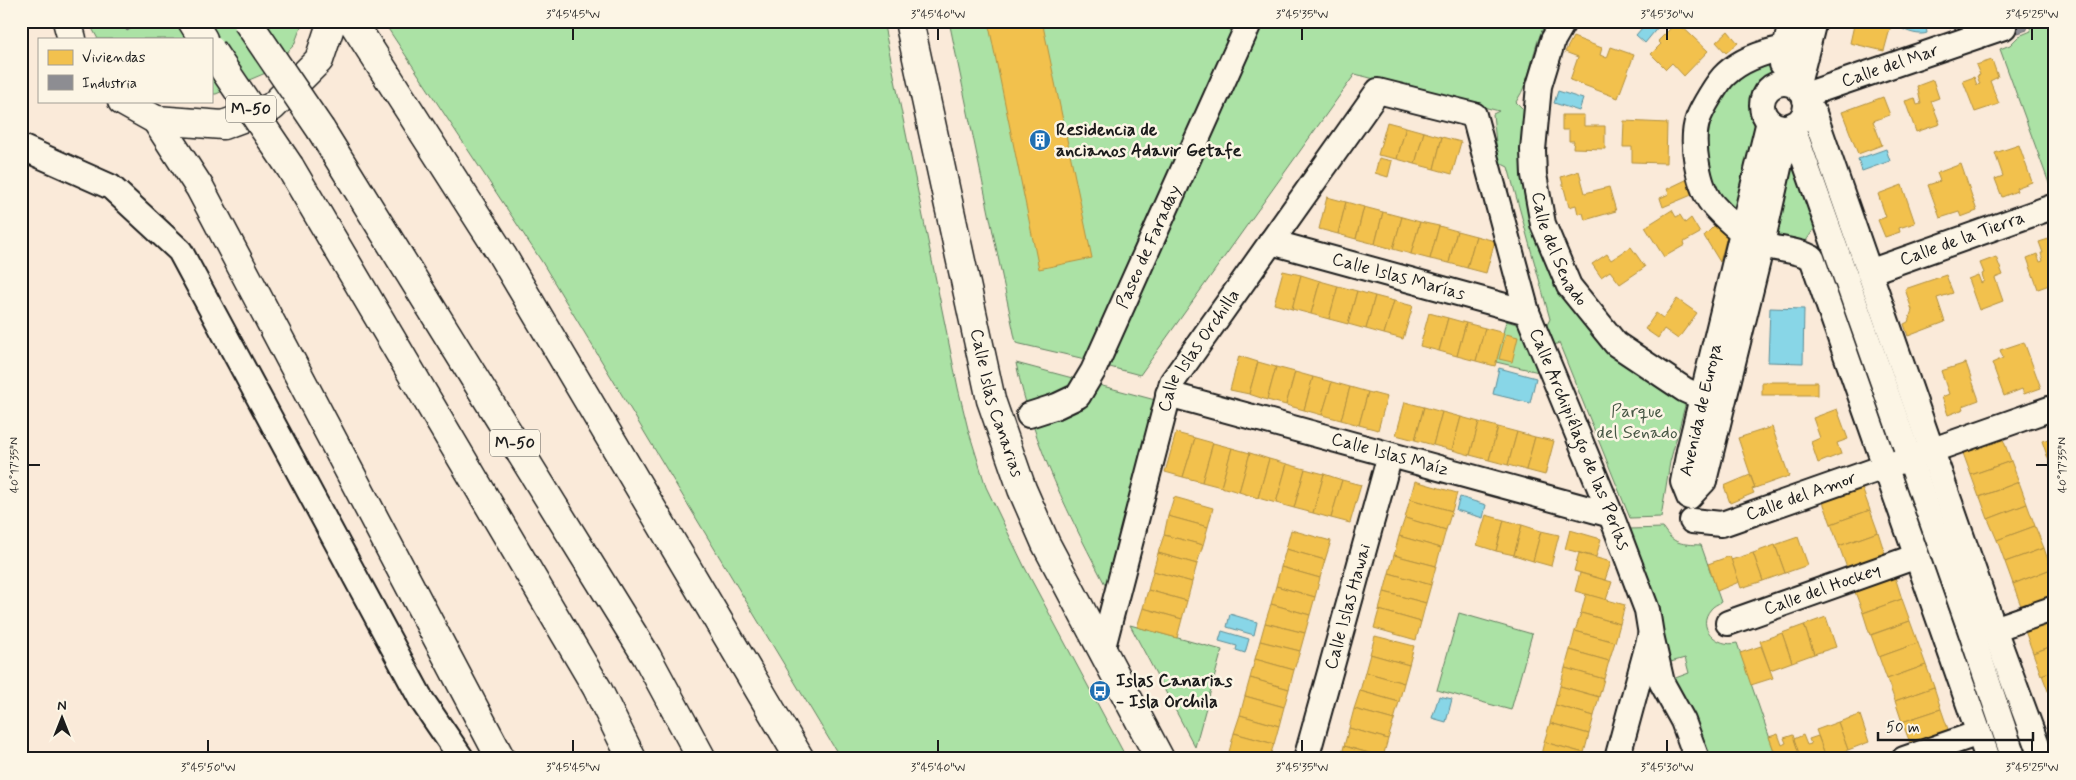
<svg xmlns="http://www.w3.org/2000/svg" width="2076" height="780" font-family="Mynerve,sans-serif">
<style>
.green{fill:#abe2a5;stroke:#647f60}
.water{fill:#88d6e7;stroke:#5d8c96}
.homes{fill:#f2c14e;stroke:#b2903f}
.industry{fill:#8d8d92;stroke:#6b6b6f}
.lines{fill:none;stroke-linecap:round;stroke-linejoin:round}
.street-casing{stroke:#1c1c1c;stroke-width:28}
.secondary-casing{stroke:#1c1c1c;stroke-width:31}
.highway-casing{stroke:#1c1c1c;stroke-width:31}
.street{stroke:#fcf5e5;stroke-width:24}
.secondary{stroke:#fcf5e5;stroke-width:28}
.highway{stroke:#fcf5e5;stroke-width:28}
.highway-bridge-casing{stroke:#1c1c1c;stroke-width:31;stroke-linecap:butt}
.highway-bridge{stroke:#fcf5e5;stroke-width:28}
.ticks{fill:none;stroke:#1c1c1c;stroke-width:2}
.labels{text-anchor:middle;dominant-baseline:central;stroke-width:5;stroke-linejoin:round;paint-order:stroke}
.shield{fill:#fcf5e5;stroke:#5f5d58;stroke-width:1}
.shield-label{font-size:16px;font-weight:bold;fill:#1c1c1c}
.street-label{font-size:18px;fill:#1c1c1c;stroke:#fcf5e5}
.poi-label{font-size:18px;font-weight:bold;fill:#1c1c1c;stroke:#fcf5e5;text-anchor:start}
.park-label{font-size:18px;fill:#475745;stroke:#fcf5e5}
.neatline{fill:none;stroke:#1c1c1c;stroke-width:2}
.ticks-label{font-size:12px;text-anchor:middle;fill:#1c1c1c}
</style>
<rect width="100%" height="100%" fill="#faead9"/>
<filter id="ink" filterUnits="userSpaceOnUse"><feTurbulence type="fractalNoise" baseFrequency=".02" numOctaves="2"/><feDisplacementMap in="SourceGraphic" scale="10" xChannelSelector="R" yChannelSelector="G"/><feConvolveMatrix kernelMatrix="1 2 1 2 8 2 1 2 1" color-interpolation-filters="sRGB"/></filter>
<g filter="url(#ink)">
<g class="green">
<path d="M88 21H303L294 45 268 72 216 94H211V39H98Z"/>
<path d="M383 21H883L958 388 968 429 986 487 1025 568 1127 759H841L542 262Z"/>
<path d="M949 21H1237L1085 359 1016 343Z"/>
<path d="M1261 21H1547C1531 47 1533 77 1516 102L1525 111 1522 150 1533 227 1559 294 1610 354 1686 402 1670 462 1661 517 1630 518 1559 343 1547 348 1544 331 1550 319 1508 167 1498 162 1493 114 1499 111 1355 74 1140 375 1106 366Z"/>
<path d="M2028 21H2055V183L2050 186 2000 49 2010 45 2019 36 2031 31Z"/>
<path d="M1776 60 1772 76 1757 86C1754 100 1749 113 1760 125L1738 215C1692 183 1701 107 1741 75 1750 67 1766 64 1776 60Z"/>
<path d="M1794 166 1816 226 1806 241 1772 235 1789 168Z"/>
<path d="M1506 321 1524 326 1543 373 1496 362Z"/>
<path d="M1016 363 1159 401 1109 592C1070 518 1033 445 1016 363Z"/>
<path d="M1663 528C1674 545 1682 544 1701 545L1721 602C1718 604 1713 606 1711 609 1695 627 1717 648 1737 643L1777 759H1707L1670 680 1689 673 1685 658 1667 663 1627 538 1630 529Z"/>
<path d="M1459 613 1532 634 1511 710 1437 690Z"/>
<path d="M1130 625 1222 650 1195 747Z"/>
</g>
<g class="water">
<path d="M1648 21H1663L1645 43 1636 35Z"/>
<path d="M1904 21H1925L1927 33C1920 36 1906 32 1900 27Z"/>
<path d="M1558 91 1583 99 1579 111 1554 103Z"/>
<path d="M1886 149 1890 161 1862 171 1858 159Z"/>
<path d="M1770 308 1804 309 1803 363 1768 362Z"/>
<path d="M1499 368 1536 378 1530 403 1493 394Z"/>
<path d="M1460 497 1486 505 1483 518 1456 510Z"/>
<path d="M1230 614 1257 622 1254 635 1227 627Z"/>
<path d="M1222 631 1249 639 1245 653 1236 650 1237 646 1219 641Z"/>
<path d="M1439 696 1452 699 1446 722 1432 718Z"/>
</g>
<g class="homes">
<path d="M988 21H1042L1092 258 1039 269Z"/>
<path d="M1846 21H1875L1891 25 1884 51 1850 43 1854 25 1845 23Z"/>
<path d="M1677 22 1708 51 1684 76 1672 63 1666 69 1651 54 1661 44 1658 41Z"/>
<path d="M1728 31 1738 43 1726 53 1716 42Z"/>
<path d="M1573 37 1602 48 1600 55 1607 58 1611 47 1634 55 1618 98 1570 80 1578 57 1565 52Z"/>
<path d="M1992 60 1998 77 1990 81 1999 104 1975 112 1963 81 1974 77 1977 85 1980 84 1977 76 1980 75 1976 65Z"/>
<path d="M1933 80 1939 98 1931 101 1940 124 1916 132 1905 101 1915 98 1917 105 1921 104 1917 86Z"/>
<path d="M1883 97 1890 115 1873 121 1882 145 1858 154 1842 112Z"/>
<path d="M1562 115H1584V126H1605V149L1573 148 1574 141H1569V130H1562Z"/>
<path d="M1624 121 1667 123 1666 163 1632 162V147H1623Z"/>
<path d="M1387 122 1406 127 1397 159 1378 155Z"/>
<path d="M1406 127 1424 132 1415 164 1397 159Z"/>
<path d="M1424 132 1442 137 1434 169 1415 164Z"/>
<path d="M1442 137 1461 142 1452 174 1434 169Z"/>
<path d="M2019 145 2032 182 2016 188 2017 191 2002 197 1995 179 2003 176 1995 153Z"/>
<path d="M1379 158 1392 161 1388 177 1375 173Z"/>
<path d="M1961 164 1977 211 1961 217 1959 212 1940 218 1928 185 1940 181 1937 173Z"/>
<path d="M1579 171 1585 193 1609 187 1616 211 1585 220 1583 213 1578 214 1576 205 1569 207 1561 177Z"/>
<path d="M1690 178 1694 194 1663 207 1660 198 1669 194 1667 189Z"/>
<path d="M1902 185 1915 223 1899 228 1900 232 1885 237 1878 220 1886 217 1878 194Z"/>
<path d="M1327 197 1346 202 1338 234 1319 229Z"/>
<path d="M1346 202 1364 207 1356 239 1338 234Z"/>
<path d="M1364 207 1383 212 1375 244 1356 239Z"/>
<path d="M1672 210 1676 217 1680 215 1685 223 1691 218 1700 233 1684 242 1685 245 1664 257 1645 227Z"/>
<path d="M1383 212 1402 217 1393 249 1375 244Z"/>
<path d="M1402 217 1420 222 1411 254 1393 249Z"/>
<path d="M1420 222 1439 226 1430 259 1411 254Z"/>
<path d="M1716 224 1727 236 1720 262 1704 236Z"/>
<path d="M1439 226 1457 231 1449 263 1430 259Z"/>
<path d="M1457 231 1476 236 1467 268 1449 263Z"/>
<path d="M1476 236 1495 241 1486 273 1467 268Z"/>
<path d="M2055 237V283L2038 289 2027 258 2037 254 2040 262 2043 261 2041 253H2043L2039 242Z"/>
<path d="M1631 247 1645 267 1620 284 1610 271 1601 277 1592 264 1607 254 1611 260Z"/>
<path d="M1996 257 2003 275 1995 278 2003 301 1979 310 1968 279 1978 275 1981 283 1984 281 1982 274 1984 273 1980 263Z"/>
<path d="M1283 271 1301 275 1292 309 1274 304Z"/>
<path d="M1301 275 1320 281 1311 314 1292 309Z"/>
<path d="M1946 275 1953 293 1937 298 1945 322 1908 336 1904 324 1908 322 1912 310 1905 289Z"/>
<path d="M1320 281 1338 286 1329 319 1311 314Z"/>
<path d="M1338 286 1357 291 1348 324 1329 319Z"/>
<path d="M1357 291 1375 296 1366 329 1348 324Z"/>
<path d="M1375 296 1394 301 1384 334 1366 329Z"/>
<path d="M1677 299 1697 313 1678 339 1664 329 1658 338 1645 329 1656 313 1663 318Z"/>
<path d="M1394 301 1413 306 1403 339 1384 334Z"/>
<path d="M1429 313 1448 318 1439 351 1420 346Z"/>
<path d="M1448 318 1466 323 1457 356 1439 351Z"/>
<path d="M1466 323 1485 328 1476 361 1457 356Z"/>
<path d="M1485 328 1504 333 1495 366 1476 361Z"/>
<path d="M1506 334 1518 337 1512 362 1499 359Z"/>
<path d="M2024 342 2041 388 2024 394 2022 389 2004 396 1992 363 2003 358 2000 350Z"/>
<path d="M1239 356 1258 362 1249 394 1230 390Z"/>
<path d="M1258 362 1276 367 1267 400 1249 394Z"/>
<path d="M1966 363 1979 400 1963 406 1964 409 1948 415 1942 397 1949 394 1941 371Z"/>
<path d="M1276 367 1295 372 1286 405 1267 400Z"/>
<path d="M1295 372 1313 377 1304 410 1286 405Z"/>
<path d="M1313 377 1332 382 1322 415 1304 410Z"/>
<path d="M1332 382 1350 387 1341 420 1322 415Z"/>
<rect x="1762" y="382" width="55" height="13"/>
<path d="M1350 387 1368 392 1359 425 1341 420Z"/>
<path d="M1368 392 1387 397 1378 430 1359 425Z"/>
<path d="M1405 402 1424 407 1415 440 1396 435Z"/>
<path d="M1424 407 1442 412 1433 445 1415 440Z"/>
<path d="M1837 409 1848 439 1837 443 1841 454 1818 463 1811 442 1820 438 1813 418Z"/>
<path d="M1442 412 1461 417 1452 450 1433 445Z"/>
<path d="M1461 417 1479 422 1470 455 1452 450Z"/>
<path d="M1479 422 1498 427 1489 460 1470 455Z"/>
<path d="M1498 427 1517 432 1508 465 1489 460Z"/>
<path d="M1772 427 1789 476 1755 488 1738 438Z"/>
<path d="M1517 432 1535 437 1526 470 1508 465Z"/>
<path d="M1176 433 1195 438 1183 477 1165 472Z"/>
<path d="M1535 437 1554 441 1545 475 1526 470Z"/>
<path d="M2055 437V469L2052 470 2042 441Z"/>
<path d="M1195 438 1213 443 1202 482 1183 477Z"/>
<path d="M2003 439 2011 461 1971 475 1963 453Z"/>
<path d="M1213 443 1232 448 1221 487 1202 482Z"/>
<path d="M1232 448 1250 453 1239 492 1221 487Z"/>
<path d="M1250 453 1269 459 1258 498 1239 492Z"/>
<path d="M1269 459 1287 464 1276 503 1258 498Z"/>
<path d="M2011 461 2019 482 1979 497 1971 475Z"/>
<path d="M1287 464 1305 469 1294 508 1276 503Z"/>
<path d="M1305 469 1324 474 1313 513 1294 508Z"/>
<path d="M1324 474 1342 480 1331 518 1313 513Z"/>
<path d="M1750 475 1755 488 1752 489 1754 493 1730 503 1724 486Z"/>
<path d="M1342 480 1361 485 1350 523 1331 518Z"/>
<path d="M1415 481 1457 493 1452 511 1410 499Z"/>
<path d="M2019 482 2027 504 1988 519 1980 497Z"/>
<path d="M1862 488 1870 510 1831 524 1823 502Z"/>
<path d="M1174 497 1213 508 1208 527 1168 516Z"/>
<path d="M1410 499 1452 511 1446 530 1405 518Z"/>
<path d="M2027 504 2035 526 1997 540 1988 519Z"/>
<path d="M1870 510 1878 532 1839 546 1831 524Z"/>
<path d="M1486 515 1504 520 1496 551 1477 545Z"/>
<path d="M1168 516 1208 527 1203 545 1164 535Z"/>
<path d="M1405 518 1446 530 1441 548 1399 536Z"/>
<path d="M1504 520 1522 525 1514 555 1496 551Z"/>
<path d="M1522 525 1541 531 1533 561 1514 555Z"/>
<path d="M2035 526 2044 548 2005 562 1997 540Z"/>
<path d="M1291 530 1331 541 1325 560 1286 549Z"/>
<path d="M1570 530 1601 539 1596 557 1565 549Z"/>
<path d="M1541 531 1559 535 1551 566 1533 561Z"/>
<path d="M1878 532 1885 554 1847 568 1839 546Z"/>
<path d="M1164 535 1203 545 1197 564 1158 553Z"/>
<path d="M1399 536 1441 548 1436 566 1394 555Z"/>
<path d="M1798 537 1808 565 1785 573 1775 545Z"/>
<path d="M1775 545 1785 573 1763 581 1753 553Z"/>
<path d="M2044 548 2051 569 2013 584 2005 562Z"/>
<path d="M1286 549 1325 560 1320 578 1281 567Z"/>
<path d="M1158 553 1197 564 1192 582 1153 571Z"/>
<path d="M1579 553 1611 562 1605 580 1574 571Z"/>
<path d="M1753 553 1763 581 1741 588 1731 560Z"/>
<path d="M1394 555 1436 566 1431 585 1389 573Z"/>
<path d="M1730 556 1739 582 1717 591 1708 564Z"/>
<path d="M1281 567 1320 578 1315 597 1276 586Z"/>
<path d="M2051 569 2055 578V595L2021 606 2013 584Z"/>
<path d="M1153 571 1192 582 1187 601 1148 590Z"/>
<path d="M1389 573 1431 585 1426 603 1384 592Z"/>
<path d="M1580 573 1612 582 1606 600 1575 591Z"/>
<path d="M1895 577 1902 599 1863 613 1855 592Z"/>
<path d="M1276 586 1315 597 1310 615 1271 604Z"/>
<path d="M1148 590 1187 601 1182 619 1143 608Z"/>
<path d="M1384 592 1426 603 1421 622 1379 610Z"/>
<path d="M1586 594 1625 605 1620 624 1581 613Z"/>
<path d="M1902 599 1910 621 1870 635 1863 613Z"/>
<path d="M1271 604 1310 615 1305 633 1265 623Z"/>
<path d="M1143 608 1182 619 1177 638 1137 627Z"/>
<path d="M1379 610 1421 622 1416 640 1374 628Z"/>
<path d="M1581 613 1620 624 1615 642 1575 631Z"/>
<path d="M1826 617 1836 647 1814 654 1804 625Z"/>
<path d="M2055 620V645L2033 653 2025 631Z"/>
<path d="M1910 621 1918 643 1879 657 1871 635Z"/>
<path d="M1265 623 1305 633 1300 651 1260 641Z"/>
<path d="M1804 625 1814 654 1792 662 1782 633Z"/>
<path d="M1575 631 1615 642 1609 661 1570 650Z"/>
<path d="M1782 633 1792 662 1770 670 1760 641Z"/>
<path d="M1375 636 1414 646 1409 665 1370 654Z"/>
<path d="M1260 641 1300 651 1294 670 1255 659Z"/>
<path d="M1918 643 1926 665 1887 679 1879 657Z"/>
<path d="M2055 645V670L2041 675 2033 653Z"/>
<path d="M1761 646 1773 678 1751 685 1740 653Z"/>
<path d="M1570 650 1609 661 1604 679 1565 668Z"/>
<path d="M1370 654 1409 665 1404 683 1365 672Z"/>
<path d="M1255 659 1294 670 1289 689 1250 678Z"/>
<path d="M1926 665 1934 687 1895 701 1887 679Z"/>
<path d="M1565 668 1604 679 1599 697 1560 686Z"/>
<path d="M2055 670V695L2050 696 2042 675Z"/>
<path d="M1365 672 1404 683 1399 702 1360 691Z"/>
<path d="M1250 678 1289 689 1284 707 1245 696Z"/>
<path d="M1560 686 1599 697 1594 716 1555 705Z"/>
<path d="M1934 687 1941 709 1902 722 1895 701Z"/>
<path d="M1360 691 1399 702 1394 720 1354 709Z"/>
<path d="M1245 696 1284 707 1279 726 1240 715Z"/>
<path d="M1555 705 1594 716 1589 734 1550 723Z"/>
<path d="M1354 709 1394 720 1388 739 1349 728Z"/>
<path d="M1941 709 1949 732 1911 745 1902 722Z"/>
<path d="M1240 715 1279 726 1274 744 1234 733Z"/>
<path d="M1860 715 1869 742 1848 750 1838 722Z"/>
<path d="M1838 722 1848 750 1826 757 1816 730Z"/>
<path d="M1550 723 1589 734 1584 753 1544 742Z"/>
<path d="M1349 728 1388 739 1383 757 1344 746Z"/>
<path d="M1234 733 1274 744 1269 759H1253L1229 752Z"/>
<path d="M1778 734 1782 745 1786 743 1784 738 1793 735 1801 759H1777L1769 737Z"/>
<path d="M1803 735 1807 745 1811 744 1809 739 1818 736 1826 757 1801 759 1794 739Z"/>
<path d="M1544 742 1584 753 1582 759H1540Z"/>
<path d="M1344 746 1383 757V759H1341Z"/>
</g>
<g class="industry">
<path d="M125 21H143L127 31 122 24Z"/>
<path d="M2013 21H2024L2027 30 2018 33Z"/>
</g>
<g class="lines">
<g class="street-casing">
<g id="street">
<path id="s1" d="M1564 21 1553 40 1539 86 1533 150 1534 175 1543 224 1569 286 1616 344 1685 390 1716 404"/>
<path d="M1785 48C1764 52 1742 59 1726 74 1718 81 1702 108 1698 119 1690 141 1698 189 1714 206 1726 219 1745 236 1762 244 1777 251 1794 248 1812 258L1988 759"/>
<path d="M1782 64 1791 21"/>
<circle cx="1784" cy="105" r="22"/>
<path d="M1797 88 1814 21"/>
<path id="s2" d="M1805 95 2004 27"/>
<path d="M1805 99 1814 113 1994 629 2042 759"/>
<path d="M1769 121 1689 451 1683 482 1689 497 1704 481 1762 244 1788 127"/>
<path d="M1792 125 1967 621 2014 759"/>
<path d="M21 147 111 187 180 251 421 699 462 759"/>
<path id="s3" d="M1271 242 1527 312"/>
<path id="s4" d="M1869 272 2055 206"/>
<path id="s5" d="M1168 394 1611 515"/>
<path id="s6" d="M1029 415 1057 406 1078 396 1093 371 1250 21"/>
<path id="s7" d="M1692 521 1721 524 1725 523 2055 407"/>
<path id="s8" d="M1728 623 1917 556"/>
<path d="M1994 629 2055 608"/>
<path id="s9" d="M1102 651 1172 382 1378 91 1474 115 1527 312 1611 515 1647 610 1651 635 1662 683 1683 721 1697 759"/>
<path id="s10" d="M1306 759 1390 455"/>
<path d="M1617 759 1650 637"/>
<path d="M1904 759 1979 733"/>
</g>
</g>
<g class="secondary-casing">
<g id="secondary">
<path d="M67 21 72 39"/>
<path id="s11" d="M909 21 991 400 1022 489 1046 544 1160 759"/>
<path d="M122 101 156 120 223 125 272 107 319 60 332 21"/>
</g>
</g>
<g class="highway-casing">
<g id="highway">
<path d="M192 21 203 39"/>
<path d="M352 21 502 255 800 759"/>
<path d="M156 120 200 188 501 759"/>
<path d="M321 130 647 657 702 759"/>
<path d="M290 167 597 688 632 759"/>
</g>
</g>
<use href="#street" class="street"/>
<use href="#secondary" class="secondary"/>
<use href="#highway" class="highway"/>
<g class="highway-bridge-casing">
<g id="highway-bridge">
<path d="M247 21 321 130"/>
<path d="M211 50 290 167"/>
</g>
</g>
<use href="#highway-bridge" class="highway-bridge"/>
</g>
</g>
<path class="ticks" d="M573 28V40M938 28V40M1302 28V40M1667 28V40M2032 28V40M28 465H40M2036 465H2048M208 740V752M573 740V752M938 740V752M1302 740V752M1667 740V752M2032 740V752"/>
<defs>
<g id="building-disc" transform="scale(1.125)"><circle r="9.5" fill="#1f6fb2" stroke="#fcf5e5"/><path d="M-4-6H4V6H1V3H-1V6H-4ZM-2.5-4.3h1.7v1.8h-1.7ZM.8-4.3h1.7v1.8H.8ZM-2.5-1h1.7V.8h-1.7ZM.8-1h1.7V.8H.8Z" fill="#fff"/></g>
<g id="bus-disc" transform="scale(1.125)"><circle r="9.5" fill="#1f6fb2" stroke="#fcf5e5"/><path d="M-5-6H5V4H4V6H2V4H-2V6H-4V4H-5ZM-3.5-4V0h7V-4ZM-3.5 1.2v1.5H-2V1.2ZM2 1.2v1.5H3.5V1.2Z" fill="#fff"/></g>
</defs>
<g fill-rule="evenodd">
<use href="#building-disc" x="1040" y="140"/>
<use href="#bus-disc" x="1100" y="691"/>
</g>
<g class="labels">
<g class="shield">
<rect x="226" y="95.5" width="50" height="27" rx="4"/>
<rect x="490" y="429.5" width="50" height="27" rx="4"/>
</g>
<g class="shield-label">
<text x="251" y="109">M-50</text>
<text x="515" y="443">M-50</text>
</g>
<g class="street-label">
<text stroke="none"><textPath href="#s2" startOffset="90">Calle del Mar</textPath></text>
<text stroke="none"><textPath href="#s4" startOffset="99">Calle de la Tierra</textPath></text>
<text stroke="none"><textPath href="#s6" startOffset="218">Paseo de Faraday</textPath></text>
<text stroke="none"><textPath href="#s1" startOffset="238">Calle del Senado</textPath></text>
<text stroke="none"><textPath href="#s3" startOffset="132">Calle Islas Marías</textPath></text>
<text stroke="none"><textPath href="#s9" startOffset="318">Calle Islas Orchilla</textPath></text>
<text stroke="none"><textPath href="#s11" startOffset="392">Calle Islas Canarias</textPath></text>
<text transform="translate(1701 410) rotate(-77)">Avenida de Europa</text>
<text stroke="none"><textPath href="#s9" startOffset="1075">Calle Archipiélago de las Perlas</textPath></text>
<text stroke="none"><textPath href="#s5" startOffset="230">Calle Islas Maíz</textPath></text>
<text stroke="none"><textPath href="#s7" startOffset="114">Calle del Amor</textPath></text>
<text stroke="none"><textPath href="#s8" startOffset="100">Calle del Hockey</textPath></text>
<text stroke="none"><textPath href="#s10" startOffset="158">Calle Islas Hawai</textPath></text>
</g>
<g class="poi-label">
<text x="1056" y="130">Residencia de<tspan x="1056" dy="21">ancianos Adavir Getafe</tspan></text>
<text x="1116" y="681">Islas Canarias<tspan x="1116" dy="21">- Isla Orchila</tspan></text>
</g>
<g class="park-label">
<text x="1637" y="412">Parque<tspan x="1637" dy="21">del Senado</tspan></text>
</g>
</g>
<rect width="2076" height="780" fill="none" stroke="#fcf5e5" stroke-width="55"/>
<rect x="38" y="38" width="175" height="65" fill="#fcf5e5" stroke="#a29e95"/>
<rect x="48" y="50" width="25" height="15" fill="#f2c14e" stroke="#a29e95"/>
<text x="82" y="62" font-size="15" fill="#1c1c1c">Viviendas</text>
<rect x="48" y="75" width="25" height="15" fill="#8d8d92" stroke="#a29e95"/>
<text x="82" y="88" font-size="15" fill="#1c1c1c">Industria</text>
<g transform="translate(62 718)" stroke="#fcf5e5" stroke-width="4" paint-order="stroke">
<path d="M0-4L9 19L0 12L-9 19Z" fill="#1c1c1c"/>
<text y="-8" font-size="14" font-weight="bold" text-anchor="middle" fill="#1c1c1c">N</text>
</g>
<path d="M1878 732v8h155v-8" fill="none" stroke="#1c1c1c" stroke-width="2.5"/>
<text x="1886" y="732" font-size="15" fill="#1c1c1c" stroke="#fcf5e5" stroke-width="4" paint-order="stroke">50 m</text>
<rect x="28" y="28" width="2020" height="724" class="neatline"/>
<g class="ticks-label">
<text x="573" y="18">3°45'45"W</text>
<text x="938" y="18">3°45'40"W</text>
<text x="1302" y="18">3°45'35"W</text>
<text x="1667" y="18">3°45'30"W</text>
<text x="2032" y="18">3°45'25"W</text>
<text transform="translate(14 465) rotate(-90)" y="4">40°17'35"N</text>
<text transform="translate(2062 465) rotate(-90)" y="4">40°17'35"N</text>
<text x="208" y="771">3°45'50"W</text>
<text x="573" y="771">3°45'45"W</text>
<text x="938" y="771">3°45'40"W</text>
<text x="1302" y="771">3°45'35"W</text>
<text x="1667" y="771">3°45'30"W</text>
<text x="2032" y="771">3°45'25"W</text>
</g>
</svg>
